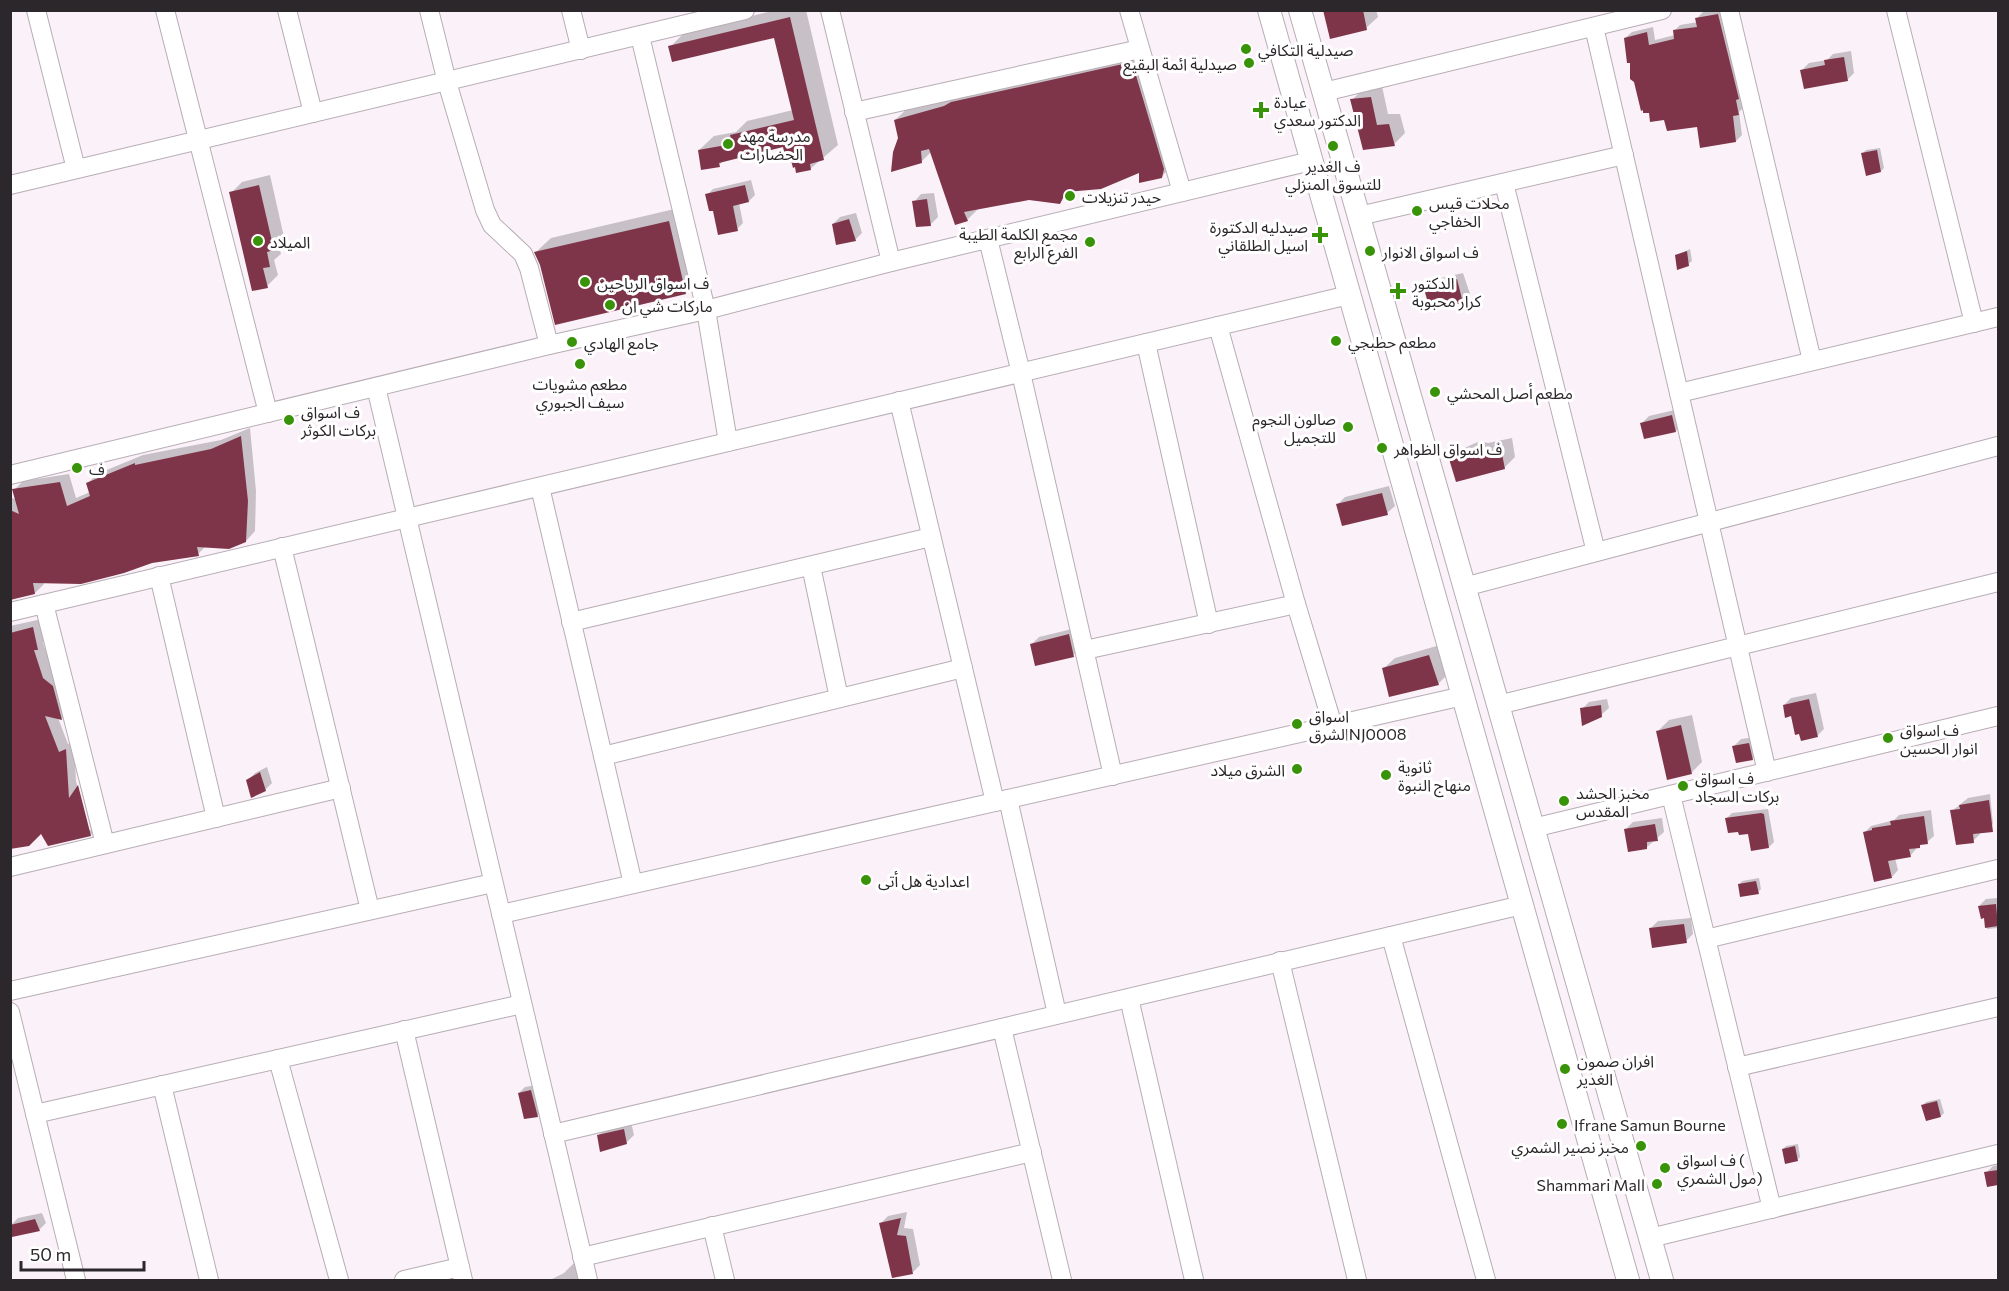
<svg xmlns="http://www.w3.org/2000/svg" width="2009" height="1291" font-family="Commissioner,'Noto Sans Arabic',sans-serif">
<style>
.shadow{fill:#0003}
.building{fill:#7f3549}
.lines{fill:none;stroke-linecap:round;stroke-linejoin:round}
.minor-casing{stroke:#b7adb5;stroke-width:20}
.tertiary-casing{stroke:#b7adb5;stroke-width:24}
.minor{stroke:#fff;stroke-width:18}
.tertiary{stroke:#fff;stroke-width:22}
.poi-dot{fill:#389308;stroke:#fff;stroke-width:2}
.labels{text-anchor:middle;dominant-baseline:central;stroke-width:6;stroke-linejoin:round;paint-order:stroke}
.poi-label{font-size:16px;fill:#2b272a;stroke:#fff;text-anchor:start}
</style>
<rect width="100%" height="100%" fill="#fbf1f9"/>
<g class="shadow">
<path d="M776 10H806L838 145 810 169 784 146 724 160 719 165 699 150 714 136 736 132 747 121 793 110 775 36 670 47 685 32Z"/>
<path d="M1323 10H1376L1378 17 1366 28Z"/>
<path d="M1713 10H1725L1744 107 1739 112 1742 135 1736 141 1698 126 1665 118 1650 111 1625 38 1632 32 1653 27 1655 40 1675 35 1674 31 1680 25 1698 22 1697 18 1703 12Z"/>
<path d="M1145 51 1173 165 1161 177 1141 171 1072 190 1059 202 1029 199 980 207 967 220 932 151 922 161 899 138 895 120 908 108Z"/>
<path d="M1851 51 1854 73 1847 80 1802 70 1809 63 1827 60 1833 54Z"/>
<path d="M1382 86 1388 114H1400L1405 133 1394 144 1352 100 1363 89Z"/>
<path d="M1880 148 1884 168 1881 171 1863 153 1866 150Z"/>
<path d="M270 175 284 237 278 244 281 254 274 260 278 275 267 286 231 193 242 182Z"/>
<path d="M751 180 755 195 749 201 739 203 743 223 737 229 714 209 707 195 713 189Z"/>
<path d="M934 193 938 217 931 224 914 202 921 194Z"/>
<path d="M683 207 700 278 685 293 541 265 536 252 551 238Z"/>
<path d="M856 213 862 233 855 240 833 224 840 217Z"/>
<path d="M1690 249 1692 261 1688 264 1676 256Z"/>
<path d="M1463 273 1470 294 1463 302 1431 307 1425 287 1432 280Z"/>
<path d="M1679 409 1683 423 1676 431 1645 437 1642 423 1649 416Z"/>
<path d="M250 428 256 491 255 531 246 541 206 546 198 554 43 582 44 584 35 593 10 600V497L17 500 14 490 23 481 69 474 76 498 90 492 88 483 97 474 143 455 221 440Z"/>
<path d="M1512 438 1515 457 1504 468 1450 460 1462 449 1480 441 1488 443Z"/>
<path d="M1389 486 1395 506 1387 513 1338 504 1345 497Z"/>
<path d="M42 619 46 640 43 643 52 669 70 710 62 719 58 718 68 744 74 741 76 781 88 830H91L80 785 88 777 100 825 91 835 41 832 10 846V626Z"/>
<path d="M1076 628 1081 648 1073 655 1032 644 1039 637Z"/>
<path d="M1440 645 1449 673 1438 684 1383 669 1395 658Z"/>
<path d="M1816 693 1824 729 1817 736 1784 705 1791 698Z"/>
<path d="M1607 699 1609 708 1601 715 1582 709 1589 702Z"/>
<path d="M1692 715 1702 762 1691 773 1658 731 1669 720Z"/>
<path d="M1756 737 1759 752 1752 759 1734 746 1741 739Z"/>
<path d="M267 767 272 783 265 790 248 781 255 773Z"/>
<path d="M1990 794 1993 824 1986 831H1980V834L1973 841 1952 811 1968 798Z"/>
<path d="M1768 809 1774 842 1769 847 1727 818 1732 813Z"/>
<path d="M1931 810 1934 836 1927 842 1916 847V849L1910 856 1895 858 1898 870 1892 877 1865 832 1871 826 1894 820 1899 815Z"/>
<path d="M1662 818 1664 832 1647 847 1626 829 1633 822Z"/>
<path d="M1759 878 1761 889 1758 892 1739 885 1742 881Z"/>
<path d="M1998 898V928L1987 929 1986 916 1979 906 1986 899Z"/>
<path d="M1691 918 1693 934 1686 941 1651 928 1658 921Z"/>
<path d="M537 1085 543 1110 537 1116 519 1093 525 1087Z"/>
<path d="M1940 1099 1944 1113 1941 1116 1923 1105 1926 1102Z"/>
<path d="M631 1122 634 1135 627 1142 598 1136 605 1129Z"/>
<path d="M1798 1144 1800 1157 1797 1160 1783 1149 1786 1146Z"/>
<path d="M1998 1165V1184L1988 1186 1986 1173 1993 1166Z"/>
<path d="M907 1212 904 1228 913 1229 920 1265 913 1272 881 1223 888 1216Z"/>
<path d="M42 1213 46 1223 39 1230 11 1225 18 1218Z"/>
<path d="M583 1261 588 1280H550L564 1273 574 1263Z"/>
</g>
<g class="building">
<path d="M1323 10H1363L1367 30 1330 39Z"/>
<path d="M1718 14 1739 99 1736 100 1739 115 1733 116 1736 142 1700 148 1697 127 1667 131 1664 120 1650 122 1649 113H1643V110L1641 111 1634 82 1630 79V63H1627L1624 38 1647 32 1649 45 1674 39 1673 30 1697 27 1695 18Z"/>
<path d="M790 17 824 160 810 164 811 170 796 173 795 167 793 168 790 156 785 157 783 147 719 163 720 167 701 170 698 150 732 144 730 135 794 120 774 38 672 62 668 46Z"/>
<path d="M1844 57 1848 81 1804 89 1800 70 1825 65 1824 60Z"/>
<path d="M1132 62 1164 169 1162 178 1139 183V173L1101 189 1066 192 1060 204 1029 200 964 212 968 221 955 225 929 149 921 151 922 163 891 172 893 152 898 138 894 120 944 106 951 102Z"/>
<path d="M1371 97 1377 125 1389 124 1395 146 1363 150 1350 99Z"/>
<path d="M1877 150 1881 172 1866 176 1861 153Z"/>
<path d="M259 185 274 250 267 252 270 267 263 268 268 288 252 291 229 192Z"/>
<path d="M745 185 749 202 733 206 738 231 718 235 713 211H709L705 194Z"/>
<path d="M927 199 931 226 916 227 912 201Z"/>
<path d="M849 219 856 241 836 245 832 224Z"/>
<path d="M669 221 686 294 555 325 540 265 534 252Z"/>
<path d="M1687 251 1689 266 1677 270 1675 255Z"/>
<path d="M1457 279 1463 303 1430 309 1423 286Z"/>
<path d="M1672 415 1676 432 1644 439 1640 423Z"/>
<path d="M241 436 248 501 246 542 229 549 197 547 199 556 152 563 124 573 81 584 33 583 35 594 10 600V510L19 514 12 489 60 482 67 506 90 496 86 483 135 463V465L211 449Z"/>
<path d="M1501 449 1505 469 1456 482 1449 459 1468 451 1476 454Z"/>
<path d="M1382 493 1388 515 1342 526 1336 504Z"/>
<path d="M33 627 38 650H34L43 678 53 686 62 720 45 716 59 752 66 749 69 798 78 785 91 836 48 846 41 834 29 846 10 849V633Z"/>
<path d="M1069 634 1074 657 1035 666 1030 644Z"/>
<path d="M1429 655 1439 685 1389 697 1382 668Z"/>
<path d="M1809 699 1818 737 1801 741 1799 734 1795 735 1791 716 1785 718 1783 705Z"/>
<path d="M1601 705 1602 717 1582 726 1580 708Z"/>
<path d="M1681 725 1692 774 1667 780 1656 731Z"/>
<path d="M1749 743 1753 760 1736 763 1732 746Z"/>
<path d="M260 772 266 791 251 798 246 780Z"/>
<path d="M1989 800 1993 832 1973 834 1974 843 1956 845 1950 810 1960 809 1959 805Z"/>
<path d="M1761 813 1764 814 1769 848 1751 851 1748 834 1739 835 1738 832 1728 833 1725 818Z"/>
<path d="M1924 816 1928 844 1920 845V848L1909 849 1911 857 1888 861 1892 878 1874 882 1863 832 1872 830V828L1891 825 1890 821Z"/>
<path d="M1655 824 1658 841 1647 842V849L1628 852 1624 829Z"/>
<path d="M1756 881 1759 894 1740 897 1738 884Z"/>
<path d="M1996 904 1998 926 1985 928 1984 918 1981 919 1978 906Z"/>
<path d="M1684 924 1687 943 1652 948 1649 928Z"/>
<path d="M531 1090 538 1117 524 1119 518 1093Z"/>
<path d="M1937 1101 1941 1117 1926 1121 1921 1105Z"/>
<path d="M624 1129 627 1144 600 1152 597 1135Z"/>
<path d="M1795 1146 1798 1161 1785 1164 1782 1149Z"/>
<path d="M1998 1170V1185L1987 1187 1984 1172Z"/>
<path d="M901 1218 897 1235 906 1236 913 1274 892 1278 879 1223Z"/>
<path d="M35 1219 40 1231 12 1237 10 1225Z"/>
</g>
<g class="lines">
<g class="minor-casing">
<g id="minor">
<path d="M36 10 76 169"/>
<path d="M165 10 268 413"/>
<path d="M287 10 313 113"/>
<path d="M429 10 447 82 485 210 492 225 523 254 529 268 549 345"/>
<path d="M571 10 581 50"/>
<path d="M830 10 891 262"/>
<path d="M1129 10 1182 192"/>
<path d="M1729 10 1812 361"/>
<path d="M1896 10 1974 323"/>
<path d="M1594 27 1767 772"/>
<path d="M640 36 706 310 728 442"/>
<path d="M1324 92 1662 10"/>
<path d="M854 112 1140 49"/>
<path d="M1504 183 1596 552"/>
<path d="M10 185 745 10"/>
<path d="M1359 216 1624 155"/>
<path d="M988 239 1021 373 1113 776"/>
<path d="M1218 326 1296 604 1333 726"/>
<path d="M1146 343 1209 624"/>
<path d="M376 387 588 1280"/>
<path d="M1679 393 1998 317"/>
<path d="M899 401 995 802"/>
<path d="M10 475 549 345 706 310 891 262 1311 161"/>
<path d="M540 487 633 884"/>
<path d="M282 547 370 910"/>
<path d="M811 566 839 698"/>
<path d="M159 576 216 818"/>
<path d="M1464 587 1998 446"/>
<path d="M44 604 105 844"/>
<path d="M10 612 1349 295"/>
<path d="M571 622 931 537"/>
<path d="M1085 650 1296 604"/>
<path d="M1498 705 1998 582"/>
<path d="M603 756 963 668"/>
<path d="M1671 795 1772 1209"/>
<path d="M1008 799 1057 1014"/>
<path d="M1533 828 1998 716"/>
<path d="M10 867 341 788"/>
<path d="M501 914 1463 696"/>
<path d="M1391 936 1486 1280"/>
<path d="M1706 939 1998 869"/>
<path d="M1280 961 1357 1280"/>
<path d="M10 991 493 883"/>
<path d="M1129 998 1194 1280"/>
<path d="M10 1012 76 1280"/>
<path d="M1002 1028 1062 1280"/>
<path d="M404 1030 463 1280"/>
<path d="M278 1059 339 1280"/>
<path d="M1737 1067 1998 1007"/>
<path d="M162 1085 209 1280"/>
<path d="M35 1114 522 1004"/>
<path d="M553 1134 1522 905"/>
<path d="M712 1226 725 1280"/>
<path d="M1650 1238 1998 1154"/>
<path d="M582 1257 1032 1152"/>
<path d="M404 1280 460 1267"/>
</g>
</g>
<g class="tertiary-casing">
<g id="tertiary">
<path d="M1269 10 1628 1280"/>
<path d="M1300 10 1662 1280"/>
</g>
</g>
<use href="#minor" class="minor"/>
<use href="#tertiary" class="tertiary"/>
</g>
<g class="poi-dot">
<circle cx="1246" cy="49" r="6"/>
<circle cx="1249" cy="63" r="6"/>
<path d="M1258 101h6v6h6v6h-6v6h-6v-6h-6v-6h6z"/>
<circle cx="728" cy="144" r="6"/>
<circle cx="1333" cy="146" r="6"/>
<circle cx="1070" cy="196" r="6"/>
<circle cx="1417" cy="211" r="6"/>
<path d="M1317 226h6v6h6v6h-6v6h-6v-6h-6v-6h6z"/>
<circle cx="258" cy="241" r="6"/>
<circle cx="1090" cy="242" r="6"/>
<circle cx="1370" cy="251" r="6"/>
<circle cx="585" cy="282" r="6"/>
<path d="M1395 282h6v6h6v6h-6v6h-6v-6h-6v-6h6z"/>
<circle cx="610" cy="305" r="6"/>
<circle cx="1336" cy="341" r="6"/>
<circle cx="572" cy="342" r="6"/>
<circle cx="580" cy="364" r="6"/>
<circle cx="1435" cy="392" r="6"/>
<circle cx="289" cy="420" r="6"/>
<circle cx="1348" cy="427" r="6"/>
<circle cx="1382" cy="448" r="6"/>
<circle cx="77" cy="468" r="6"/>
<circle cx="1297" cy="724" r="6"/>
<circle cx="1888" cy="738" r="6"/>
<circle cx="1297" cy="769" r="6"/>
<circle cx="1386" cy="775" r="6"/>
<circle cx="1683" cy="786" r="6"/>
<circle cx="1564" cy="801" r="6"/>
<circle cx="866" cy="880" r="6"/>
<circle cx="1565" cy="1069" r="6"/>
<circle cx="1562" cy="1124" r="6"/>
<circle cx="1641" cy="1146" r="6"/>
<circle cx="1665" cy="1168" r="6"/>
<circle cx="1657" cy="1184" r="6"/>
</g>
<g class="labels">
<g class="poi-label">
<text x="1258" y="49">صيدلية التكافي</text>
<text x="1237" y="63" text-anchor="end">صيدلية ائمة البقيع</text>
<text x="1274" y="101">عيادة<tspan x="1274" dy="18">الدكتور سعدي</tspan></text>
<text x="740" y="135">مدرسة مهد<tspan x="740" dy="18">الحضارات</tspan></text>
<text x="1333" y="165" text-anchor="middle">ف الغدير<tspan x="1333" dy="18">للتسوق المنزلي</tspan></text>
<text x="1082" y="196">حيدر تنزيلات</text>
<text x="1429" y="202">محلات قيس<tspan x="1429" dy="18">الخفاجي</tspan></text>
<text x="1308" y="226" text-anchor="end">صيدليه الدكتورة<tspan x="1308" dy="18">اسيل الطلقاني</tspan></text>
<text x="1078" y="233" text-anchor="end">مجمع الكلمة الطيبة<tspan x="1078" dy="18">الفرع الرابع</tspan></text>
<text x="270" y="241">الميلاد</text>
<text x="1382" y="251">ف اسواق الانوار</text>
<text x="597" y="282">ف اسواق الرياحين</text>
<text x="1412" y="282">الدكتور<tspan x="1412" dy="18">كرار محبوبة</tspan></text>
<text x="622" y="305">ماركات شي ان</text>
<text x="1348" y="341">مطعم حطبجي</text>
<text x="584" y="342">جامع الهادي</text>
<text x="580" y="383" text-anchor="middle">مطعم مشويات<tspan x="580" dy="18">سيف الجبوري</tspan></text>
<text x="1447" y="392">مطعم أصل المحشي</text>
<text x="301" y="411">ف اسواق<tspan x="301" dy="18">بركات الكوثر</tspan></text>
<text x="1336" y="418" text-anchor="end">صالون النجوم<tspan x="1336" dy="18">للتجميل</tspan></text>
<text x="1394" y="448">ف اسواق الظواهر</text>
<text x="89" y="468">ف</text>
<text x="1309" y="715">اسواق<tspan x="1309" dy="18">الشرقNJ0008</tspan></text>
<text x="1900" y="729">ف اسواق<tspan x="1900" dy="18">انوار الحسين</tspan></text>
<text x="1398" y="766">ثانوية<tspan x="1398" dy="18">منهاج النبوة</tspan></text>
<text x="1285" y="769" text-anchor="end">الشرق ميلاد</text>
<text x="1695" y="777">ف اسواق<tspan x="1695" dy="18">بركات السجاد</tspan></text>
<text x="1576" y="792">مخبز الحشد<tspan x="1576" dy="18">المقدس</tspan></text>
<text x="878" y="880">اعدادية هل أتى</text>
<text x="1577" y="1060">افران صمون<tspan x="1577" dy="18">الغدير</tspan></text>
<text x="1574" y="1124">Ifrane Samun Bourne</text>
<text x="1629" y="1146" text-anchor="end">مخبز نصير الشمري</text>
<text x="1677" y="1159">ف اسواق (<tspan x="1677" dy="18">مول الشمري)</tspan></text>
<text x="1645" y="1184" text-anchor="end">Shammari Mall</text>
</g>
</g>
<rect width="2009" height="1291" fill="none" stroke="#2b272a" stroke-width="24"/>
<path d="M21 1261v9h123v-9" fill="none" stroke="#2b272a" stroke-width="3"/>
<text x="30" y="1261" font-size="18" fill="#2b272a" stroke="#ffffff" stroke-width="4.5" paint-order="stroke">50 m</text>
</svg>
